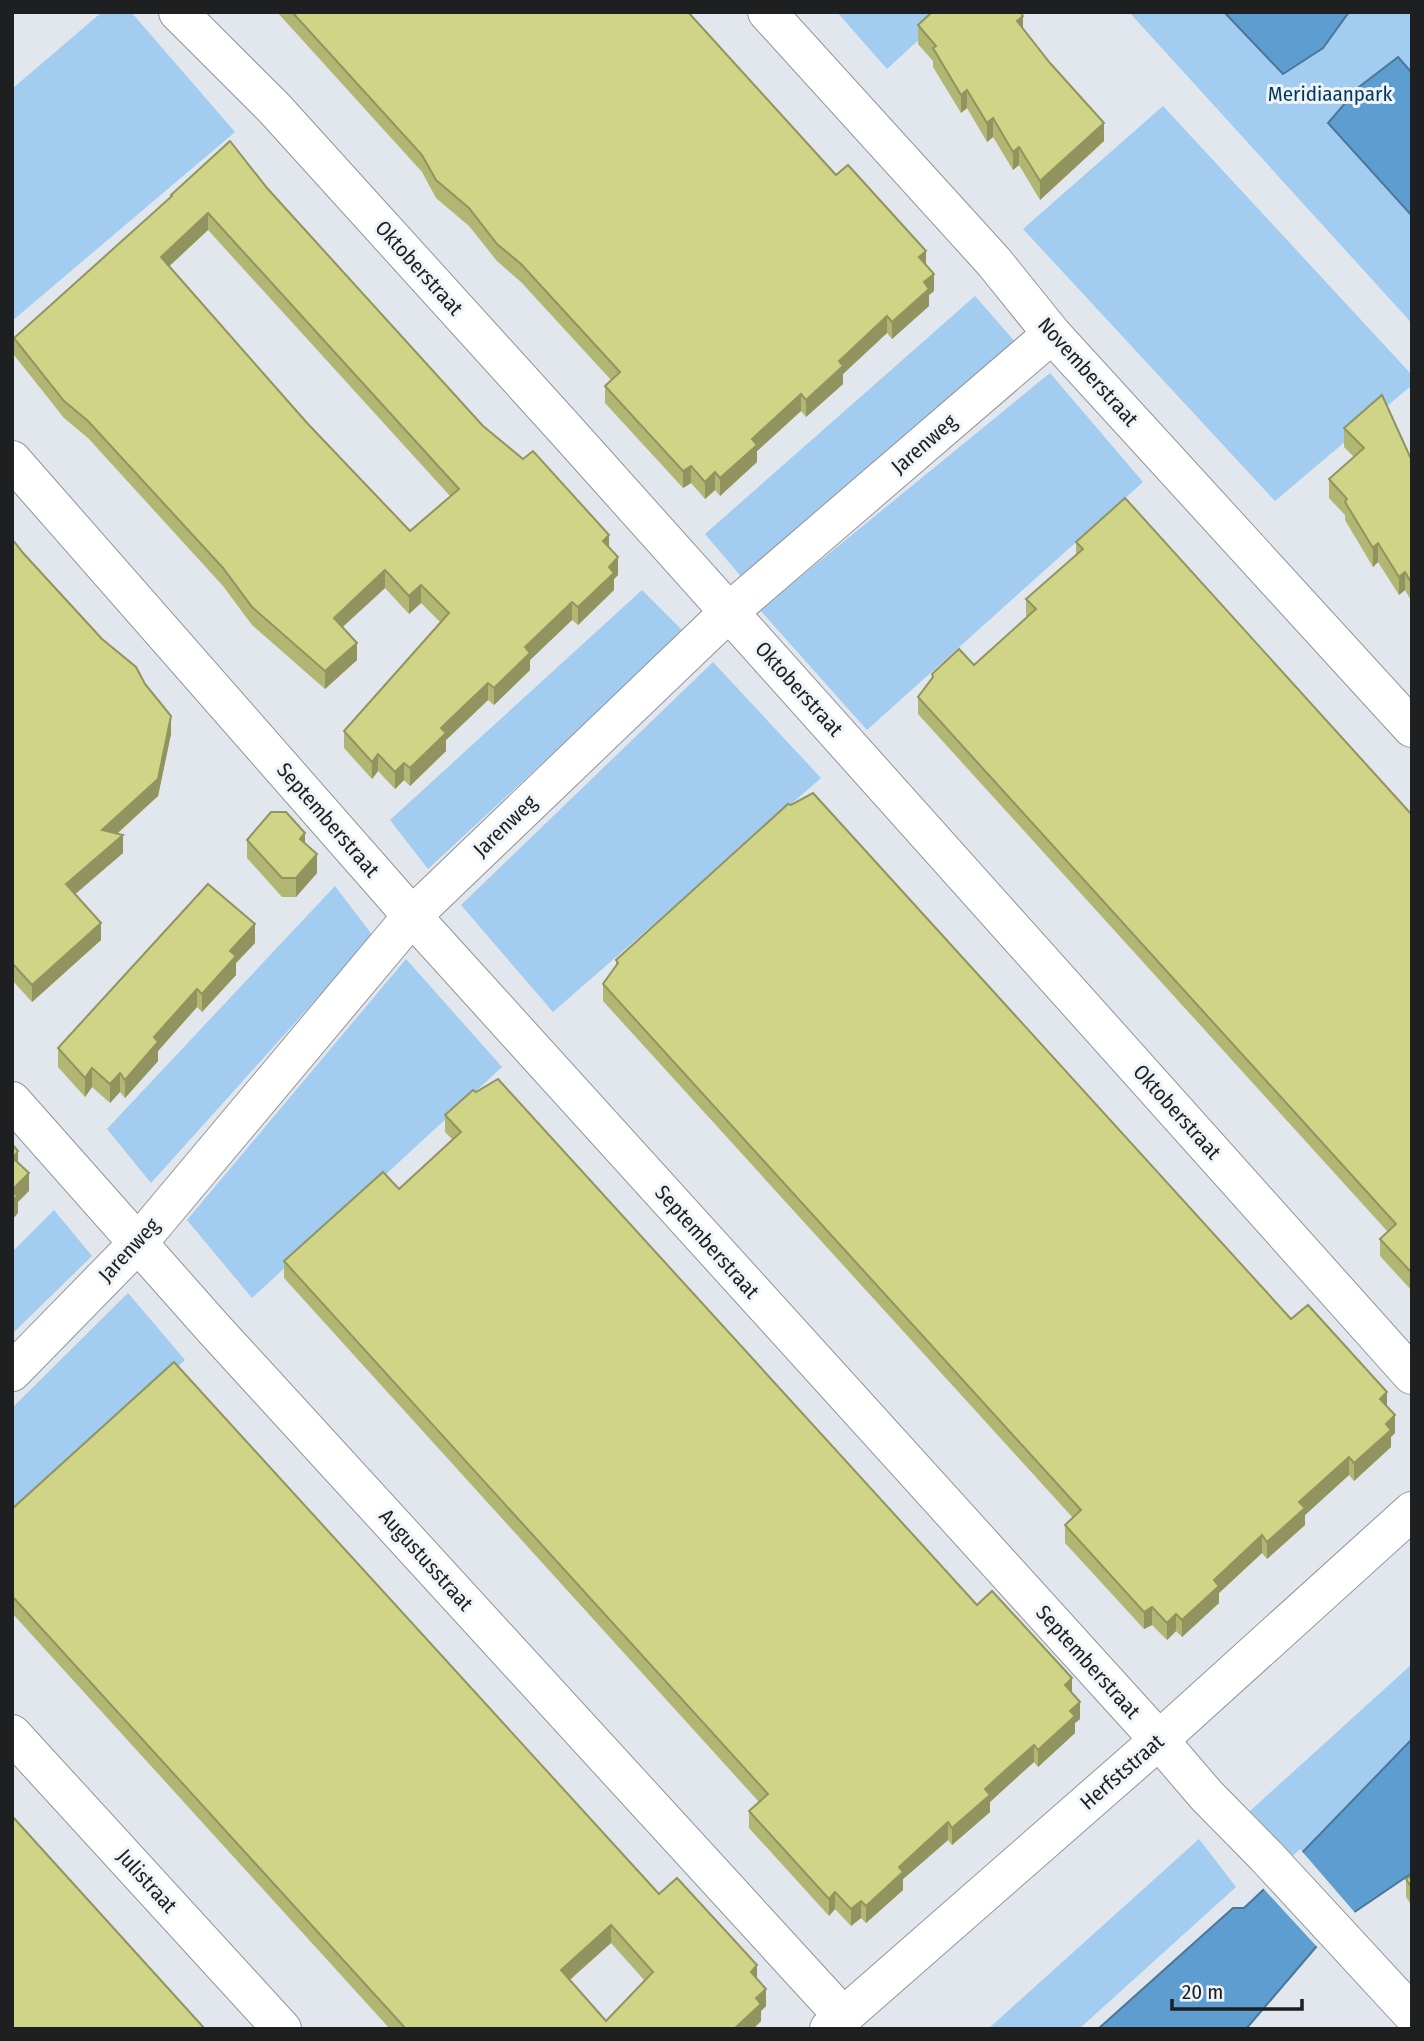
<svg xmlns="http://www.w3.org/2000/svg" width="1424" height="2041" font-family="'Fira Sans Condensed',sans-serif">
<style>
.green{fill:#a2ccf0}
.water{fill:#5d9dcf;stroke:#4a779a;stroke-width:2}
.pier{fill:#e1e7ec}
.lines{fill:none;stroke-linecap:round;stroke-linejoin:round}
.minor-casing{stroke:#90959a;stroke-width:40}
.minor{stroke:#fff;stroke-width:38}
.wall{fill:#b2b673;fill-rule:evenodd}
.shaded-wall{fill:#91945e}
.building{fill:#cfd486;stroke:#91945e;stroke-width:2;fill-rule:evenodd}
.labels{text-anchor:middle;dominant-baseline:central;stroke-width:6;stroke-linejoin:round;paint-order:stroke}
.park-label{font-size:21px;fill:#04385a;stroke:#eff4f9}
.street-label{font-size:21px;fill:#1d1f20;stroke:#eff4f9}
</style>
<rect width="100%" height="100%" fill="#e1e7ec"/>
<g class="green">
<path d="M102 12H131L235 132 12 321V89Z"/>
<path d="M837 12H949L887 69Z"/>
<path d="M1129 12H1412V324L1408 319Z"/>
<path d="M1163 106 1412 375V385L1275 501 1023 229Z"/>
<path d="M975 296 1017 344 744 580 705 534Z"/>
<path d="M1050 373 1143 482 867 730 760 610Z"/>
<path d="M642 590 684 632 428 869 390 820Z"/>
<path d="M713 662 821 778 553 1012 461 905Z"/>
<path d="M335 886 373 936 151 1183 107 1129Z"/>
<path d="M406 959 502 1067 252 1298 187 1220Z"/>
<path d="M54 1210 92 1256 12 1334V1252Z"/>
<path d="M128 1293 185 1360 12 1513V1408Z"/>
<path d="M1412 1664V1739L1296 1859 1250 1811Z"/>
<path d="M1199 1839 1236 1887 1079 2029H988Z"/>
</g>
<g class="water">
<path d="M1224 12H1349L1323 48 1283 74Z"/>
<path d="M1398 57 1412 73V216L1328 123 1359 87Z"/>
<path d="M1412 1739V1873L1334 1926 1246 2029H1098L1233 1908H1244L1296 1859Z"/>
</g>
<path class="pier" d="M1300 1849 1357 1915 1337 1929 1319 1949 1261 1886Z"/>
<g class="lines">
<g class="minor-casing">
<g id="minor">
<path d="M178 12 275 109 565 429 1412 1375"/>
<path d="M767 12 994 262 1052 334 1412 728"/>
<path d="M12 460 412 916 1159 1740 1206 1795 1266 1856 1412 2014"/>
<path d="M12 1101 214 1329 843 2016"/>
<path d="M12 1372 138 1243 412 916 730 611 1052 334"/>
<path d="M12 1734 282 2029"/>
<path d="M829 2029 1159 1740 1412 1511"/>
</g>
</g>
<use href="#minor" class="minor"/>
</g>
<g class="wall">
<path d="M277 12H688L836 175 926 264 934 291 929 295V306L892 339 887 333 843 374V384L806 417 801 411 757 451V462L720 496 715 490 705 499 691 483 683 488 605 403V386L611 380 521 282 497 261 469 226 436 198 422 172Z"/>
<path d="M918 25 1023 29 1104 141 1040 200 1019 165 1013 170 993 137 987 142 967 108 961 113 933 67V61L918 44Z"/>
<path d="M267 188 483 426 609 548 618 575 614 579V590L578 625 572 620 530 660V670L494 705 488 700 465 722 446 740V751L410 786 404 780 395 789 378 771 372 779 344 748V731L440 622 421 603 409 614 385 588 342 627 357 660 325 689 252 625 223 586 88 438 64 418 14 355V338L171 197V195ZM208 230 450 496 410 531 308 424 169 266Z"/>
<path d="M1344 428 1412 461V602L1405 590 1399 595 1378 562 1373 567 1345 520V515L1329 498V479L1354 457 1344 447Z"/>
<path d="M12 539 171 734 158 796 117 834 123 853 75 894 101 940 32 1002 12 980Z"/>
<path d="M1076 542 1412 815V1291L1380 1256V1239L1388 1232 918 714V697L932 680V674L974 665 1027 617 1026 616V599L1076 555Z"/>
<path d="M247 840 305 844 317 873 296 897H282L247 858Z"/>
<path d="M255 943 236 963V975L202 1012 197 1007 158 1051V1061L125 1098 120 1092 110 1103 92 1087 85 1097 58 1067V1048Z"/>
<path d="M616 960 1291 1319 1387 1406 1395 1433 1391 1437V1447L1354 1481 1349 1475 1305 1515V1525L1267 1559 1262 1553 1219 1593V1603L1182 1637 1176 1631 1167 1640 1152 1625 1144 1629 1065 1543V1525L1073 1518 603 1001V984L616 966Z"/>
<path d="M445 1115 1072 1693 1080 1719 1075 1723V1733L1038 1767 1034 1762 1009 1784 990 1802V1812L952 1845 948 1840 923 1862 903 1879V1890L866 1923 861 1918 851 1926 835 1909 829 1916 749 1828V1811L759 1802 284 1278V1261L399 1189 452 1139 445 1132Z"/>
<path d="M12 1509 659 1894 757 1980 766 2006 761 2011V2021L753 2029H390L12 1613ZM611 1943 645 1981 606 2021 570 1980Z"/>
<path d="M1412 1875V1906L1406 1897V1879Z"/>
</g>
<g class="shaded-wall">
<path d="M1023 16V35L1017 21Z"/>
<path d="M967 90V108L961 113V95Z"/>
<path d="M993 118V137L987 142V123Z"/>
<path d="M1104 123V141L1040 200V181Z"/>
<path d="M1019 147V165L1013 170V152Z"/>
<path d="M208 213V230L161 274V257Z"/>
<path d="M926 251V268L919 257Z"/>
<path d="M934 274V291L929 295V306L892 339V322L924 282Z"/>
<path d="M887 316V333L843 374V384L806 417V400L839 361Z"/>
<path d="M801 394V411L757 451V462L720 496V478L752 439Z"/>
<path d="M691 466V483L683 488V471Z"/>
<path d="M715 472V490L705 499V482Z"/>
<path d="M609 535V552L603 541Z"/>
<path d="M1378 543V562L1373 567V548Z"/>
<path d="M618 557V575L614 579V590L578 625V607L609 567Z"/>
<path d="M385 570V588L334 635V618Z"/>
<path d="M1405 572V590L1399 595V577Z"/>
<path d="M421 585V603L409 614V596Z"/>
<path d="M572 602V620L530 660V670L494 705V688L525 647Z"/>
<path d="M357 643V660L325 689V671Z"/>
<path d="M488 683V700L446 740V751L410 786V768L441 728Z"/>
<path d="M171 716V734L158 796 102 847V830Z"/>
<path d="M378 754V771L372 779V762Z"/>
<path d="M404 763V780L395 789V772Z"/>
<path d="M305 833V852L300 839Z"/>
<path d="M123 835V853L66 902V884Z"/>
<path d="M317 854V873L296 897V878Z"/>
<path d="M101 923V940L32 1002V985Z"/>
<path d="M255 924V943L236 963V975L202 1012V994L230 951Z"/>
<path d="M197 989V1007L158 1051V1061L125 1098V1080L154 1037Z"/>
<path d="M92 1068V1087L85 1097V1078Z"/>
<path d="M120 1073V1092L110 1103V1084Z"/>
<path d="M18 1151V1169L13 1158Z"/>
<path d="M29 1173V1191L18 1202V1213L12 1220V1190Z"/>
<path d="M1387 1392V1409L1380 1399Z"/>
<path d="M1395 1415V1433L1391 1437V1447L1354 1481V1463L1386 1424Z"/>
<path d="M1349 1457V1475L1305 1515V1525L1267 1559V1542L1299 1502Z"/>
<path d="M1262 1535V1553L1219 1593V1603L1182 1637V1620L1214 1580Z"/>
<path d="M1152 1607V1625L1144 1629V1612Z"/>
<path d="M1176 1614V1631L1167 1640V1623Z"/>
<path d="M1072 1678V1695L1065 1685Z"/>
<path d="M1080 1702V1719L1075 1723V1733L1038 1767V1750L1070 1711Z"/>
<path d="M1034 1745V1762L990 1802V1812L952 1845V1828L985 1789Z"/>
<path d="M948 1822V1840L903 1879V1890L866 1923V1906L899 1867Z"/>
<path d="M835 1892V1909L829 1916V1899Z"/>
<path d="M861 1901V1918L851 1926V1909Z"/>
<path d="M611 1925V1943L561 1987V1970Z"/>
<path d="M757 1965V1983L751 1972Z"/>
<path d="M766 1989V2006L761 2011V2021L753 2029H734L756 1998Z"/>
</g>
<g class="building">
<path d="M292 12H688L836 175 848 165 926 251 919 257 934 274 924 282 929 289 892 322 887 316 839 361 843 366 806 400 801 394 752 439 757 445 720 478 715 472 705 482 691 466 683 471 605 386 620 372 521 264 497 244 469 208 436 180 422 155Z"/>
<path d="M932 12H1020L1023 16 1017 21 1050 63 1104 123 1040 181 1019 147 1013 152 993 118 987 123 967 90 961 95 933 48 936 46 918 25Z"/>
<path d="M230 141 267 188 483 426 523 459 533 451 609 535 603 541 618 557 609 567 614 573 578 607 572 602 525 647 530 653 494 688 488 683 465 705 441 728 446 733 410 768 404 763 395 772 378 754 372 762 344 731 449 613 421 585 409 596 385 570 334 618 357 643 325 671 252 607 223 568 88 421 64 401 14 338 172 196 171 195ZM208 213 459 489 410 531 308 424 161 257Z"/>
<path d="M1382 395 1412 461V584L1405 572 1399 577 1378 543 1373 548 1345 502 1347 499 1329 479 1364 448 1344 428Z"/>
<path d="M1125 498 1412 815V1273L1380 1239 1396 1224 918 697 933 677 932 674 959 649 974 665 1036 609 1026 599 1083 549 1076 542Z"/>
<path d="M12 539 24 554 102 639 136 667 145 684 171 716 158 779 102 830 123 835 66 884 101 923 32 985 12 963Z"/>
<path d="M813 793 1291 1319 1308 1305 1387 1392 1380 1399 1395 1415 1386 1424 1391 1430 1354 1463 1349 1457 1299 1502 1305 1508 1267 1542 1262 1535 1214 1580 1219 1586 1182 1620 1176 1614 1167 1623 1152 1607 1144 1612 1065 1525 1081 1510 603 984 618 963 616 960 788 804 791 805Z"/>
<path d="M271 812H286L305 833 300 839 317 854 296 878H282L247 840Z"/>
<path d="M208 884 255 924 230 951 236 956 202 994 197 989 154 1037 158 1042 125 1080 120 1073 110 1084 92 1068 85 1078 58 1048Z"/>
<path d="M498 1079 977 1605 992 1591 1072 1678 1065 1685 1080 1702 1070 1711 1075 1716 1038 1750 1034 1745 1009 1767 985 1789 990 1795 952 1828 948 1822 923 1845 899 1867 903 1872 866 1906 861 1901 851 1909 835 1892 829 1899 749 1811 768 1794 284 1261 383 1172 399 1189 461 1132 445 1115 473 1090 476 1092Z"/>
<path d="M12 1144 18 1151 13 1158 29 1173 12 1190Z"/>
<path d="M12 1193 18 1195 12 1201Z"/>
<path d="M174 1362 659 1894 677 1878 757 1965 751 1972 766 1989 756 1998 761 2004 734 2029H406L12 1596V1509ZM611 1925 653 1972 606 2021 561 1970Z"/>
<path d="M12 1816 205 2029H12Z"/>
<path d="M1412 1875V1888L1406 1879Z"/>
</g>
<g class="labels">
<g class="park-label">
<text x="1330" y="94">Meridiaanpark</text>
</g>
<g class="street-label">
<text transform="translate(419 268) rotate(48)">Oktoberstraat</text>
<text transform="translate(1088 372) rotate(48)">Novemberstraat</text>
<text transform="translate(924 444) rotate(-41)">Jarenweg</text>
<text transform="translate(799 689) rotate(48)">Oktoberstraat</text>
<text transform="translate(328 820) rotate(49)">Septemberstraat</text>
<text transform="translate(505 826) rotate(-44)">Jarenweg</text>
<text transform="translate(1177 1112) rotate(48)">Oktoberstraat</text>
<text transform="translate(707 1242) rotate(48)">Septemberstraat</text>
<text transform="translate(129 1250) rotate(-47)">Jarenweg</text>
<text transform="translate(426 1560) rotate(48)">Augustusstraat</text>
<text transform="translate(1088 1662) rotate(48)">Septemberstraat</text>
<text transform="translate(1122 1772) rotate(-41)">Herfststraat</text>
<text transform="translate(147 1881) rotate(48)">Julistraat</text>
</g>
</g>
<rect width="1424" height="2041" fill="none" stroke="#1d1f20" stroke-width="28"/>
<path d="M1172 1999v10h130v-10" fill="none" stroke="#1d1f20" stroke-width="3.5"/>
<text x="1182" y="1999" font-size="21" fill="#1d1f20" stroke="#eff4f9" stroke-width="5" paint-order="stroke">20 m</text>
</svg>
